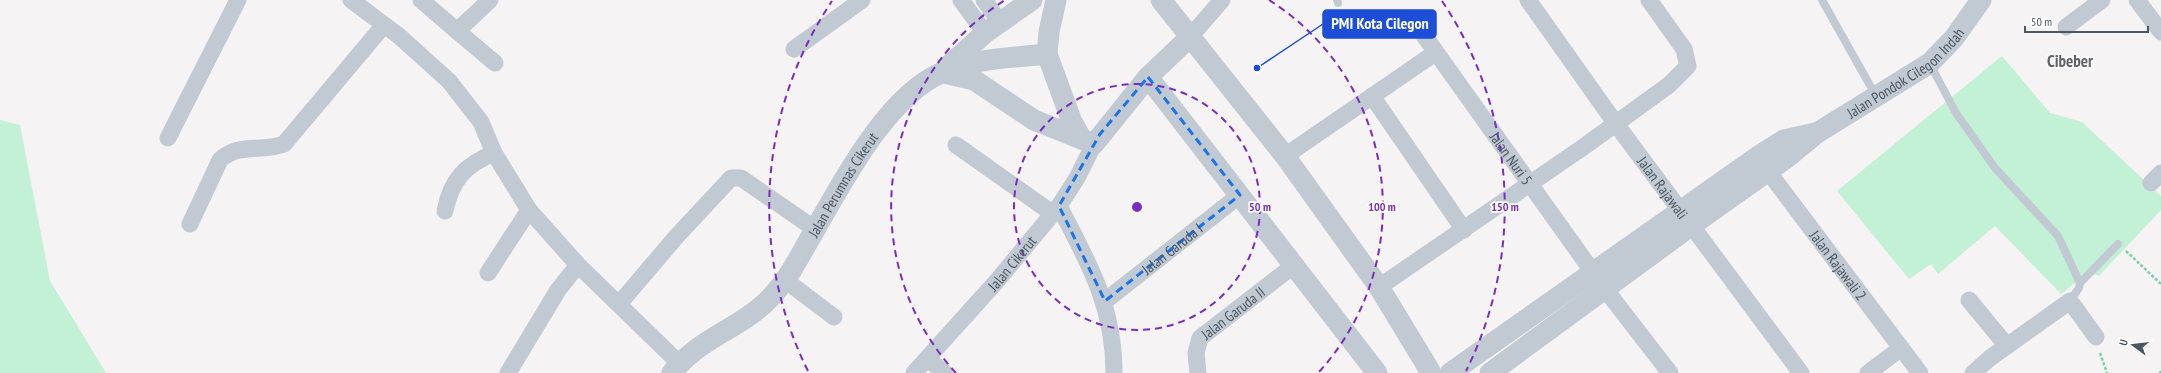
<svg xmlns="http://www.w3.org/2000/svg" width="2161" height="373" font-family="'PT Sans Narrow',sans-serif">
<style>
.green{fill:#c3f1d5}
.lines{fill:none;stroke-linecap:round;stroke-linejoin:round}
.path{stroke:#7ad0a6;stroke-width:2.5;stroke-dasharray:3 2;stroke-linecap:butt}
.service{stroke:#c1cad2;stroke-width:8}
.minor{stroke:#c1cad2;stroke-width:17}
.tertiary{stroke:#c1cad2;stroke-width:21}
.marked{fill:none;stroke:#1a73e8;stroke-width:3;stroke-dasharray:8 5;stroke-linejoin:round}
.ring{fill:none;stroke:#7b2cbf;stroke-width:2;stroke-dasharray:7 5}
.labels{text-anchor:middle;dominant-baseline:central;stroke-width:3.5;stroke-linejoin:round;paint-order:stroke}
.street-label{font-size:15px;fill:#4a5661;stroke:#fff}
.quarter-label{font-size:17px;font-weight:bold;fill:#5f6368;stroke:#fff}
.centre{fill:#7b2cbf;stroke:#fff;stroke-width:2}
.ring-label{font-size:12px;text-anchor:middle;font-weight:bold;fill:#7b2cbf;stroke:#fff;stroke-width:3.5;stroke-linejoin:round;paint-order:stroke}
.leader{fill:none;stroke:#1d4ed8;stroke-width:1.5}
.callout-dot{fill:#1d4ed8;stroke:#fff;stroke-width:1.5}
.callout{fill:#1d4ed8;stroke:#1d4ed8;stroke-width:1.5}
.callout-label{font-size:16px;text-anchor:middle;font-weight:bold;fill:#fff}
</style>
<rect width="100%" height="100%" fill="#f5f3f3"/>
<g class="green">
<path d="M2002 56 2050 113 2082 122 2161 196V210L2099 276 2088 272 2061 294 1995 226 1938 274 1931 264 1909 279 1837 191Z"/>
<path d="M0 120 20 125 50 281 106 373H0Z"/>
</g>
<g class="lines">
<g class="path">
<path d="M2126 251 2161 284"/>
<path d="M2100 353 2107 373"/>
<path d="M2160 373 2161 371"/>
</g>
<g class="service">
<path d="M1337 0 1338 3"/>
<path d="M1822 0 1876 96"/>
<path d="M1930 64 1956 113 1995 168 2058 236 2080 283 2079 288 2070 301"/>
<path d="M2080 283 2118 244"/>
</g>
<g class="minor">
<path d="M351 0 399 36 449 81 481 122 494 153 529 210 578 265 679 363"/>
<path d="M421 0 457 31 490 0"/>
<path d="M961 0 985 33"/>
<path d="M984 0 1000 22"/>
<path id="s1" d="M1528 0 1616 124 1801 373"/>
<path d="M2137 0 2161 32"/>
<path id="s2" d="M1418 27 1605 289 1670 373"/>
<path d="M2066 27 2102 0"/>
<path d="M457 31 495 63"/>
<path d="M1191 36 1222 0"/>
<path d="M794 49 862 0"/>
<path d="M1372 96 1464 230"/>
<path d="M168 138 238 0"/>
<path d="M956 145 1052 213"/>
<path d="M1285 156 1435 53"/>
<path id="s3" d="M1761 162 1920 373"/>
<path d="M2151 183 2161 173"/>
<path d="M1059 206C1089 263 1114 307 1114 373"/>
<path d="M445 211C451 180 465 165 494 153"/>
<path d="M190 224 220 160C240 142 260 153 284 144L384 25"/>
<path d="M488 273 529 210"/>
<path d="M785 280 834 317"/>
<path d="M1379 287 1582 148 1669 85 1688 66 1684 49 1649 0"/>
<path d="M1969 300 2007 346"/>
<path id="s4" d="M1105 301 1240 195"/>
<path d="M619 304 676 237 731 178H741L815 229"/>
<path d="M928 359 945 373"/>
<path d="M508 373 558 290 578 265"/>
<path id="s5" d="M914 373 996 282 1059 206 1077 178 1094 144"/>
<path id="s6" d="M1198 373 1196 353 1200 338 1293 266"/>
<path d="M1868 373 1901 348"/>
<path d="M1973 373 1990 358 2070 301 2096 337"/>
</g>
<g class="tertiary">
<path d="M1056 0 1049 32 1047 54 1072 122 1081 138"/>
<path d="M1161 0 1285 156 1379 287 1430 371"/>
<path d="M945 69 985 33 1032 0"/>
<path d="M944 73 974 80 1034 120 1094 144 1148 77 1191 36"/>
<path d="M1148 77 1377 373"/>
<path id="s7" d="M672 373C698 338 743 328 772 296 791 276 802 251 816 228 844 179 888 96 941 73 974 58 1012 58 1047 54"/>
<path d="M1450 373 1757 157 1784 140 1815 133"/>
<path id="s8" d="M1490 373 1692 225 1788 157 1817 133 1930 63 1954 38 1981 0"/>
</g>
</g>
<path class="marked" d="M1148 77 1240 195 1105 301 1059 206 1100 134Z"/>
<g class="ring">
<circle cx="1137" cy="207" r="123"/>
<path d="M956 373A245 245 0 0 1 1005 0M1269 0A245 245 0 0 1 1318 373"/>
<path d="M808 371A368 368 0 0 1 832 1M1442 1A368 368 0 0 1 1466 371"/>
</g>
<g class="labels">
<g class="street-label">
<text stroke="none"><textPath href="#s8" startOffset="513">Jalan Pondok Cilegon Indah</textPath></text>
<text stroke="none"><textPath href="#s2" startOffset="161">Jalan Nuri 5</textPath></text>
<text stroke="none"><textPath href="#s7" startOffset="259">Jalan Perumnas Cikerut</textPath></text>
<text stroke="none"><textPath href="#s1" startOffset="231">Jalan Rajawali</textPath></text>
<text stroke="none"><textPath href="#s4" startOffset="85">Jalan Garuda I</textPath></text>
<text stroke="none"><textPath href="#s5" startOffset="147">Jalan Cikerut</textPath></text>
<text stroke="none"><textPath href="#s3" startOffset="129">Jalan Rajawali 2</textPath></text>
<text stroke="none"><textPath href="#s6" startOffset="77">Jalan Garuda II</textPath></text>
</g>
<g class="quarter-label">
<text x="2070" y="61">Cibeber</text>
</g>
</g>
<circle cx="1137" cy="207" r="6" class="centre"/>
<g class="ring-label">
<text x="1260" y="211">50 m</text>
<text x="1382" y="211">100 m</text>
<text x="1505" y="211">150 m</text>
</g>
<path class="leader" d="M1257 68L1323 24"/>
<circle class="callout-dot" cx="1257" cy="68" r="4"/>
<rect class="callout" x="1323" y="10" width="113" height="28" rx="4"/>
<g class="callout-label">
<text x="1380" y="29">PMI Kota Cilegon</text>
</g>
<g transform="translate(2133 345) rotate(285)" stroke="#ffffff" stroke-width="3" paint-order="stroke">
<path d="M0-3L7 15L0 10L-7 15Z" fill="#4a5661"/>
<text y="-6" font-size="11" font-weight="bold" text-anchor="middle" fill="#4a5661">U</text>
</g>
<path d="M2025 26v6h123v-6" fill="none" stroke="#4a5661" stroke-width="2"/>
<text x="2031" y="26" font-size="12" fill="#4a5661" stroke="#ffffff" stroke-width="3" paint-order="stroke">50 m</text>
</svg>
